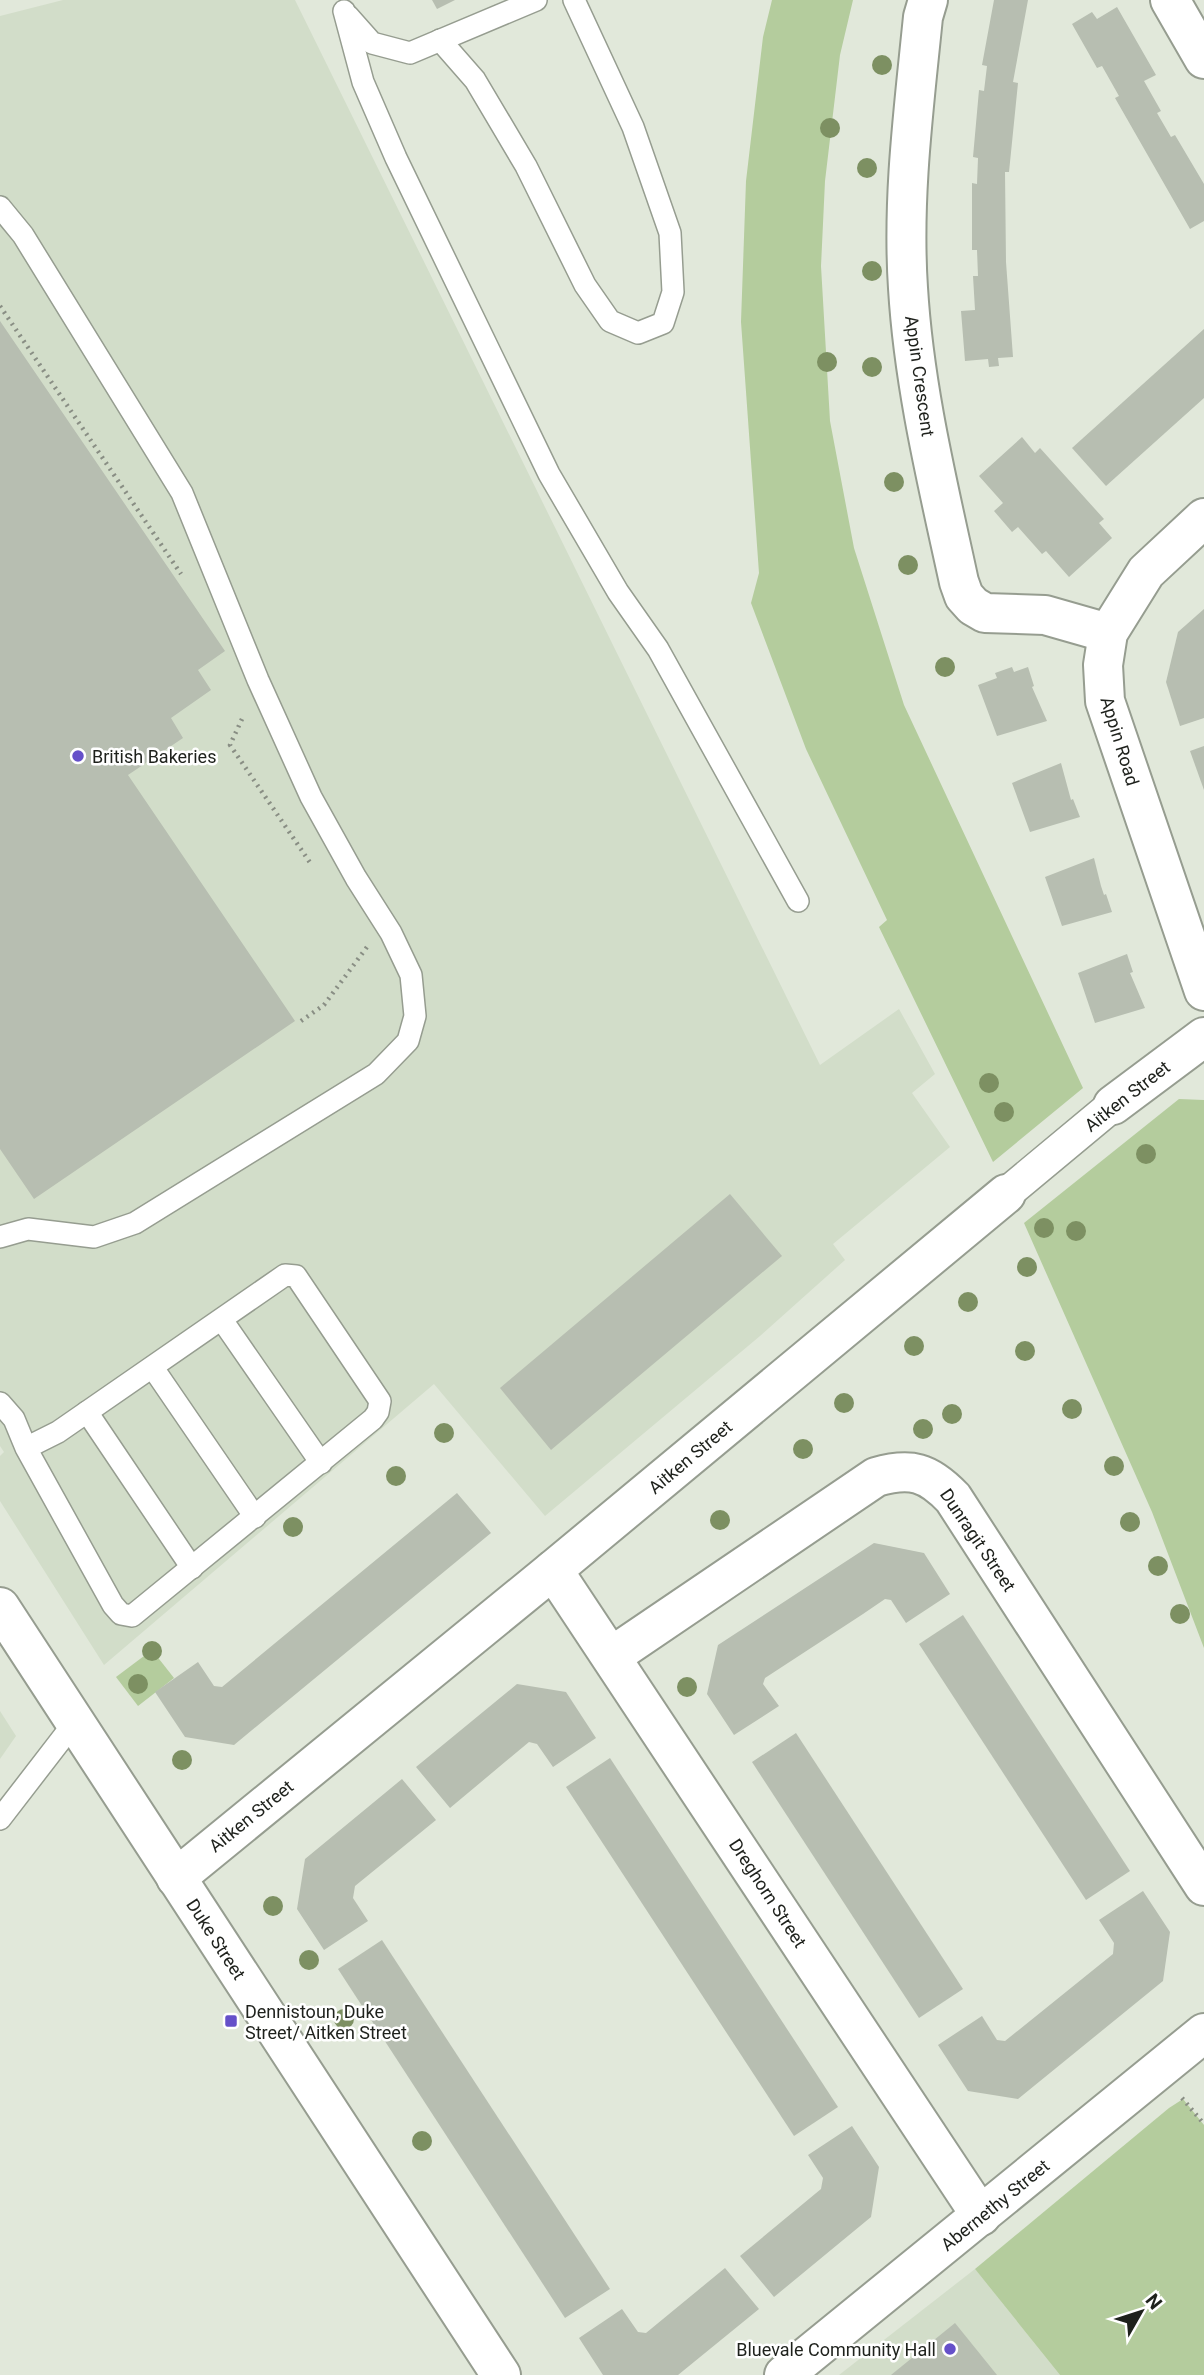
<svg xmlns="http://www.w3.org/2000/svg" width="1204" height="2375" font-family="Roboto,sans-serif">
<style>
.built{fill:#d2ddc9}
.green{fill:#b4cc9d}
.building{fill:#b7beb1}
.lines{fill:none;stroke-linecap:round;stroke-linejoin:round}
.service-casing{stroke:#969d90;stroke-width:24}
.pedestrian-casing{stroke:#969d90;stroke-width:35}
.minor-casing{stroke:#969d90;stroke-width:42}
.tertiary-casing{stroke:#969d90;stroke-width:42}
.path{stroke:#898e84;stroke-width:4.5;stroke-dasharray:2 5;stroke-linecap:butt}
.service{stroke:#fff;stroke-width:21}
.pedestrian{stroke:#fff;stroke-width:32}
.minor{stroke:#fff;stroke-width:38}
.tertiary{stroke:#fff;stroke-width:38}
.tree{fill:#7d9062}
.poi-dot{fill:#6550c9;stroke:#fff;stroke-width:2.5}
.labels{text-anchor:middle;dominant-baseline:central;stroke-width:5;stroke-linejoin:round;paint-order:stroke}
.street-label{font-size:18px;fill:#1e211c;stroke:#fff}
.poi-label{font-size:18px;fill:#1e211c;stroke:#fff;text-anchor:start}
</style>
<rect width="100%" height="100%" fill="#e1e8da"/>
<g class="built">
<path d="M63 0H295L820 1065 899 1009 935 1074 912 1093 950 1147 833 1244 845 1260 760 1336 545 1516 434 1384 104 1665 0 1501V1456L4 1452 0 1446V16Z"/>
<path d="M0 1711 16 1736 0 1759Z"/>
<path d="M975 2269 1060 2375H839Z"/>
</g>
<g class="green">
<path d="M772 0H853L840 55 825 181 821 266 830 421 854 548 904 705 1083 1088 993 1162 879 927 887 920 806 749 751 603 759 573 741 322 746 181 763 37Z"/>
<path d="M1179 1099 1204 1100V1648L1152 1512 1024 1223Z"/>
<path d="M152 1650 174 1678 138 1706 116 1677Z"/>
<path d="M1183 2099 1204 2125V2375H1060L975 2269 1169 2108Z"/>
</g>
<g class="building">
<path d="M432 0H455L437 9Z"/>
<path d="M994 0H1028L1013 82 1018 83 1009 172H1005L1006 262 1013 357 998 358 999 366 989 367 988 359 965 361 961 311 975 310 973 276H978L977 250H972V183L977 184 978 158 973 157 979 90 984 91 987 66 982 65Z"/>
<path d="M1117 7 1156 75 1144 81 1161 111 1157 113 1171 137 1175 135 1204 184V221L1190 229 1115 98 1119 96 1102 66 1097 68 1072 24 1092 12 1097 19Z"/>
<path d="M0 321 225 651 198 670 211 690 171 718 183 738 128 775 295 1021 34 1199 0 1149Z"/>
<path d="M1204 329V398L1106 486 1072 448Z"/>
<path d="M1022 437 1035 453 1040 448 1104 519 1099 523 1112 538 1069 577 1046 551 1042 554 1018 527 1012 532 994 511 1003 503 979 476Z"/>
<path d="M1204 609V718L1180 726 1166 682 1178 632Z"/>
<path d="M1012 667 1014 672 1028 667 1034 686 1032 687 1047 721 997 736 978 685 997 678 995 673Z"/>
<path d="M1204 746V790L1190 751Z"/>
<path d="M1061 763 1071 800 1073 799 1080 817 1030 832 1012 783Z"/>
<path d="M1094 858 1101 886 1104 895 1106 894 1112 912 1062 926 1045 877Z"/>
<path d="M1127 954 1133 972 1130 973 1145 1008 1095 1023 1078 973Z"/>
<path d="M730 1194 782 1256 551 1450 500 1388Z"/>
<path d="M457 1493 491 1533 234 1745 185 1737 155 1692 198 1662 214 1686 222 1687Z"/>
<path d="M874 1543 924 1553 950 1594 906 1623 891 1600 885 1599 863 1614 765 1678 763 1684 779 1706 734 1735 707 1694 718 1645Z"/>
<path d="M963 1615 1130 1871 1086 1900 919 1644Z"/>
<path d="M517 1684 566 1692 596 1738 553 1767 537 1744 529 1742 450 1808 416 1767Z"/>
<path d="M796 1733 963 1989 919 2018 752 1762Z"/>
<path d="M610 1758 838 2107 794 2136 566 1787Z"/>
<path d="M402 1779 436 1820 355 1886 353 1898 368 1921 324 1950 297 1909 305 1859Z"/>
<path d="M1143 1891 1170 1932 1163 1981 1018 2099 968 2091 938 2045 982 2016 997 2040 1005 2041 1113 1954 1114 1943 1099 1920Z"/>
<path d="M382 1940 610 2289 565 2318 338 1969Z"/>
<path d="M852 2126 879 2167 871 2217 774 2297 740 2256 821 2189 823 2178 808 2155Z"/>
<path d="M725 2268 759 2309 678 2375H603L579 2338 622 2309 638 2332 646 2333Z"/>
<path d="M955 2323 997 2375H891Z"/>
</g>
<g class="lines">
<g class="service-casing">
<g id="service">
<path d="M344 11 363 82 396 158 549 474 618 592 658 649 798 901"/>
<path d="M348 16 372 43 410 53 536 0"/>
<path d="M440 40 475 80 526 166 585 285 610 321 638 333 663 323 673 292 670 233 633 127 574 0"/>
<path d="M0 207 23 235 182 493 258 680 311 797 356 878 391 933 411 975 415 1016 408 1041 376 1074 135 1223 94 1237 28 1229 0 1237"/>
<path d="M222 1320 321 1463"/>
<path d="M153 1368 255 1517"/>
<path d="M0 1403 14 1419 26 1448 113 1605 121 1614 132 1616 373 1419 378 1412 380 1401 296 1276 285 1275 58 1432 26 1448"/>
<path d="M87 1412 192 1568"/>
<path d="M0 1819 74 1723"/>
</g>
</g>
<g class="pedestrian-casing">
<path id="pedestrian" d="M1006 1194 1113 1105"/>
</g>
<g class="minor-casing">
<g id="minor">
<path d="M928 0 923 17C914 107 902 197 908 288 914 388 938 485 959 582L964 596 973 606 985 613 1045 615 1108 633"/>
<path d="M1170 0 1204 59"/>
<path d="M1204 518 1146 572 1108 633 1103 665 1105 701 1204 991"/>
<path d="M1113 1105 1204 1037"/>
<path d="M553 1570 981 2216"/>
<path d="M612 1656 876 1477C911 1467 928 1472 953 1498L1204 1886"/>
<path d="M176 1878 553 1570 1006 1194"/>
<path d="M784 2375 1204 2033"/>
</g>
</g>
<g class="tertiary-casing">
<path id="tertiary" d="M0 1607 501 2375"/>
</g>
<g class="path">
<path d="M0 306 181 574"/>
<path d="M242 719 230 745 311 864"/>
<path d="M301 1021 324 1005 367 947"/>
<path d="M1182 2098 1204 2124"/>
</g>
<use href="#service" class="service"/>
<use href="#pedestrian" class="pedestrian"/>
<use href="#minor" class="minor"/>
<use href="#tertiary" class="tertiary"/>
</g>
<g class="tree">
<circle cx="882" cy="65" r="10"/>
<circle cx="830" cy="128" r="10"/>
<circle cx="867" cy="168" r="10"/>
<circle cx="872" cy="271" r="10"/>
<circle cx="827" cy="362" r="10"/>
<circle cx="872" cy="367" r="10"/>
<circle cx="894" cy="482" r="10"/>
<circle cx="908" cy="565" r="10"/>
<circle cx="945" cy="667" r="10"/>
<circle cx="989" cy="1083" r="10"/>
<circle cx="1004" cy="1112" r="10"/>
<circle cx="1146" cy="1154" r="10"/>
<circle cx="1044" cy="1228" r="10"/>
<circle cx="1076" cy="1231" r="10"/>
<circle cx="1027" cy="1267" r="10"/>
<circle cx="968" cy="1302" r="10"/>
<circle cx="914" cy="1346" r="10"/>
<circle cx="1025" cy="1351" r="10"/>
<circle cx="844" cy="1403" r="10"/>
<circle cx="1072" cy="1409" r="10"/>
<circle cx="952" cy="1414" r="10"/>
<circle cx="923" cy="1429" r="10"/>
<circle cx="444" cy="1433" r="10"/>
<circle cx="803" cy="1449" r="10"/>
<circle cx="1114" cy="1466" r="10"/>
<circle cx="396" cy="1476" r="10"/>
<circle cx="720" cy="1520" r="10"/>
<circle cx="1130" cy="1522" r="10"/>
<circle cx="293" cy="1527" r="10"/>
<circle cx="1158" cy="1566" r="10"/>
<circle cx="1180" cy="1614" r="10"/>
<circle cx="152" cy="1651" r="10"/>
<circle cx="138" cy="1684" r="10"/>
<circle cx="687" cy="1687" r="10"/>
<circle cx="182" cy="1760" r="10"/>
<circle cx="273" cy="1906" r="10"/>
<circle cx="309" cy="1960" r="10"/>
<circle cx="344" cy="2019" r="10"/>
<circle cx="422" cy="2141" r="10"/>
</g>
<g class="poi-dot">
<circle cx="78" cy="756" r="7"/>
<rect x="224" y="2014" width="14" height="14" rx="3.5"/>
<circle cx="950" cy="2349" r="7"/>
</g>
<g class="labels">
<g class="street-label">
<text transform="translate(920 376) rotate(82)">Appin Crescent</text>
<text transform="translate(1120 741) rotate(73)">Appin Road</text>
<text transform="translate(1127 1096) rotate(-38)">Aitken Street</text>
<text transform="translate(690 1457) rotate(-40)">Aitken Street</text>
<text transform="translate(978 1540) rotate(56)">Dunragit Street</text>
<text transform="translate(251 1816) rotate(-39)">Aitken Street</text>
<text transform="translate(768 1893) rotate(57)">Dreghorn Street</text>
<text transform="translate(216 1939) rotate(57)">Duke Street</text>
<text transform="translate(995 2205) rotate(-39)">Abernethy Street</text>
</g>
<g class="poi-label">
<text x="92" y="756">British Bakeries</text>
<text x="245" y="2011">Dennistoun, Duke<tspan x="245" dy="21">Street/ Aitken Street</tspan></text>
<text x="936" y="2349" text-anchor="end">Bluevale Community Hall</text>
</g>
</g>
<g transform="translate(1141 2312) rotate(51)" stroke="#ffffff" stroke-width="5" paint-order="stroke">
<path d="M0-5L12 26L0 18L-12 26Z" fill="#1e211c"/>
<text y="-10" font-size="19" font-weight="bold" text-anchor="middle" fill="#1e211c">N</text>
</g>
</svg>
